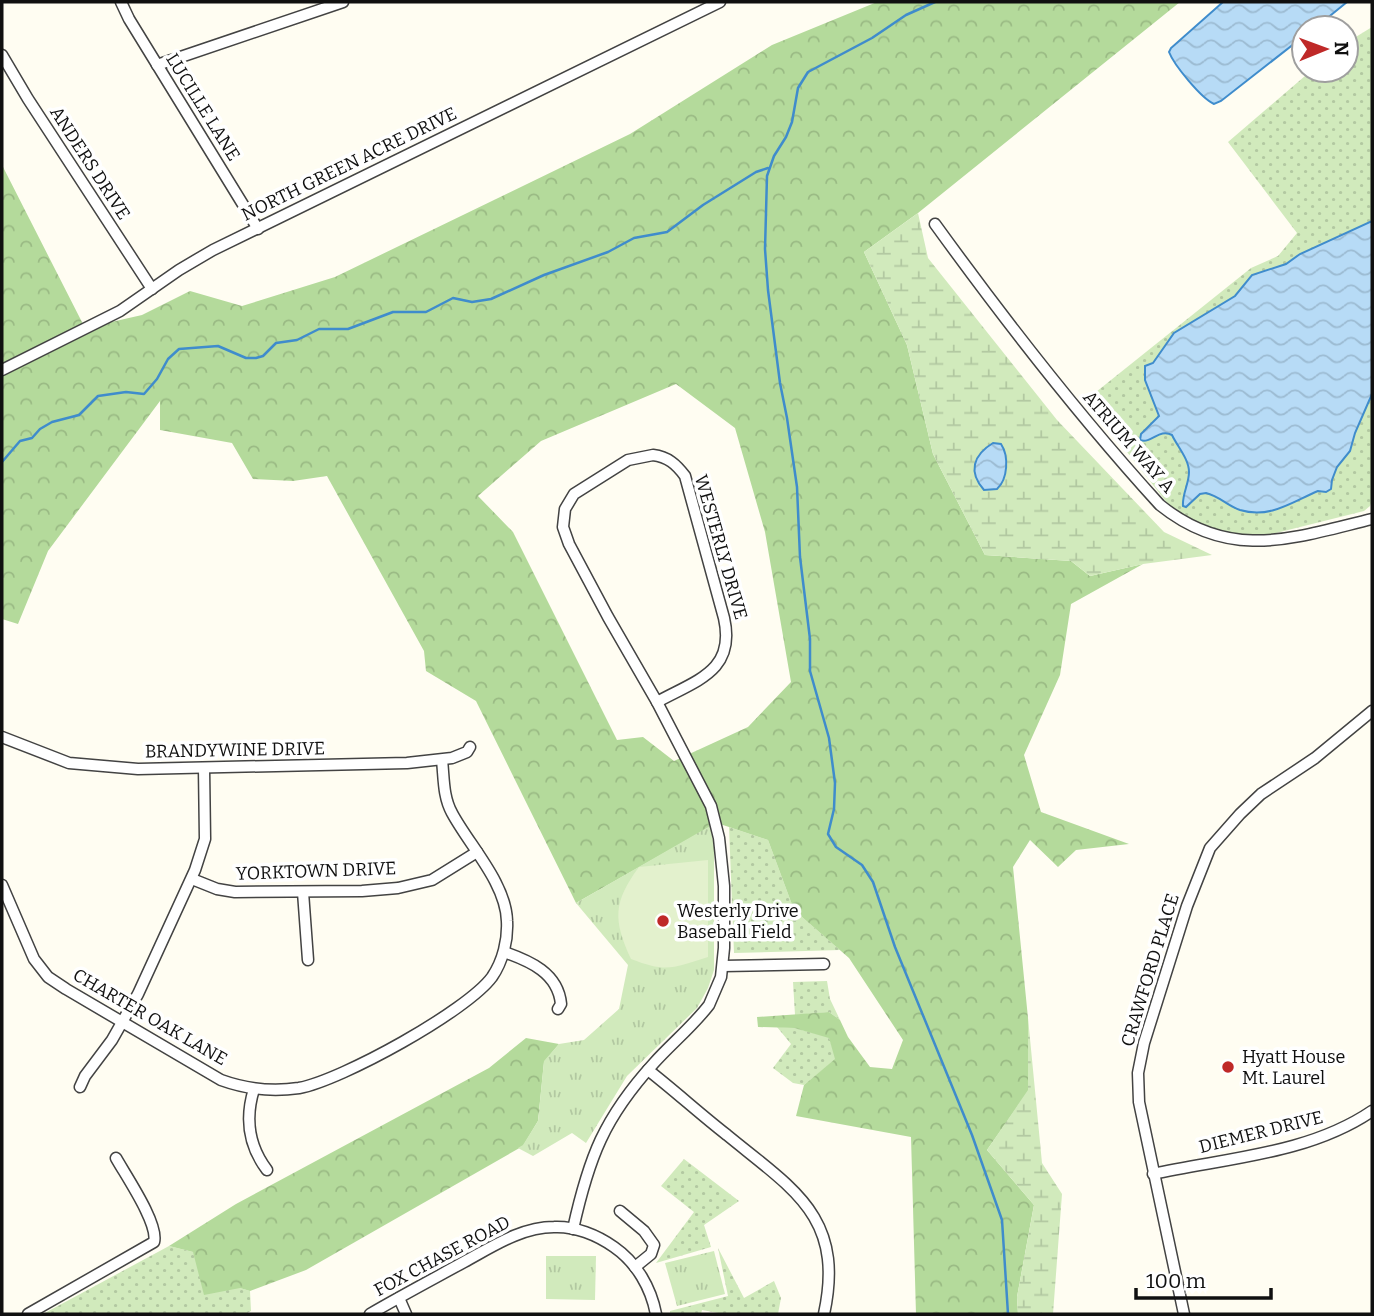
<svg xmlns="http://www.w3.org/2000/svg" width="1374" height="1316" viewBox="0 0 1374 1316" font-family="Bitter,serif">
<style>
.grass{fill:url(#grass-dots)}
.forest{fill:url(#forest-crowns);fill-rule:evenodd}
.wetland{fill:url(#wetland-marsh)}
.park{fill:url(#park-tufts)}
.pitch{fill:#e3f1cd}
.water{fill:url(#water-waves);stroke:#3f8ccc;stroke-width:2}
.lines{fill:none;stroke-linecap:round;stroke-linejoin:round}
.stream{stroke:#3f8ccc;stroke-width:2.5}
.street-casing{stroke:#434343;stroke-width:13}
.street{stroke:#fff;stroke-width:10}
.poi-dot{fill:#bf2928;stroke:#fff;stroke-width:2.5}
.labels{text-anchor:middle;stroke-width:7;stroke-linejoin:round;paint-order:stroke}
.street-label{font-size:18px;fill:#101010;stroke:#fff}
.poi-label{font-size:18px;fill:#101010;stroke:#fff;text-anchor:start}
</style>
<defs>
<pattern id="grass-dots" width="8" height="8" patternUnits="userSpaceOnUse" patternTransform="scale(1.75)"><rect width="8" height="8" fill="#d1eabc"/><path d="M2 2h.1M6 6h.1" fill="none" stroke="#b2c8a1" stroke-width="1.8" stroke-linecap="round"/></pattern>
<pattern id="forest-crowns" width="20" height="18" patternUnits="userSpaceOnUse" patternTransform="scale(1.75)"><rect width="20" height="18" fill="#b4da9b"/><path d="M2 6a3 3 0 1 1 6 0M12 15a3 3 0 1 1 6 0" fill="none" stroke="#9aba84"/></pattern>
<pattern id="wetland-marsh" width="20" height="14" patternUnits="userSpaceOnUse" patternTransform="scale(1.75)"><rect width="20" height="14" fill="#d1eabc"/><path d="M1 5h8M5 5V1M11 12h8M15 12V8" fill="none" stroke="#b2c8a1"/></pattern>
<pattern id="park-tufts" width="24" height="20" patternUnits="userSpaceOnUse" patternTransform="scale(1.75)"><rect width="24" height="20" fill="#d1eabc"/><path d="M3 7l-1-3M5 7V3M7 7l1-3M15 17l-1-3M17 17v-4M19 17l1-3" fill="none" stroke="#b2c8a1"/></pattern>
<pattern id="water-waves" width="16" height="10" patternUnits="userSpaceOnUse" patternTransform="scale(1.75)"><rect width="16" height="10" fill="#b7dbf6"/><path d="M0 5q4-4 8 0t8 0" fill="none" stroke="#9cbbd2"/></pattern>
</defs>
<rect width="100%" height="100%" fill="#fffdf2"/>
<g class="grass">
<path d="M 1372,27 L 1372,500 L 1370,506 L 1364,511 L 1272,534 L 1250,535 L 1230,534 L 1197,523 L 1168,504 L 1086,400 L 1251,268 L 1278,256 L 1297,233 L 1228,142 L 1312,70 L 1346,70 L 1346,43 Z"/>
<path d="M 729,827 L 768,840 L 794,910 L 840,950 L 734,953 Z"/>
<path d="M 827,981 L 830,999 L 840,1020 L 829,1012 L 795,1015 L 793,982 Z"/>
<path d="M 777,1027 L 794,1028 L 829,1037 L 836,1059 L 804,1085 L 793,1083 L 773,1068 L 791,1044 Z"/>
<path d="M 684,1159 L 739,1201 L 704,1225 L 711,1247 L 656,1263 L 694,1212 L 661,1186 Z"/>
<path d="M 169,1246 L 193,1252 L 240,1288 L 250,1291 L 251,1311 L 245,1314 L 43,1314 Z"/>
<path d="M 718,1248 L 744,1298 L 774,1281 L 781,1298 L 778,1314 L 724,1314 L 702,1310 L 701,1314 L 670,1314 L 670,1311 L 728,1296 Z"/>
</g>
<g class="forest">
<path d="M 877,2 L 1180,2 L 918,213 L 864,252 L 907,345 L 933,454 L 985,555 L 1071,561 L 1090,576 L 1143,564 L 1071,604 L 1060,675 L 1024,755 L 1041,812 L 1129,844 L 1076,850 L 1058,867 L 1030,840 L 1013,867 L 1028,1018 L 1029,1090 L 987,1150 L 1034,1205 L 1017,1297 L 1018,1314 L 916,1314 L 911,1137 L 796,1116 L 804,1085 L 835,1059 L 829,1038 L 794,1028 L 758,1027 L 757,1017 L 829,1012 L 840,1020 L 848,1037 L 870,1067 L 892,1069 L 903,1040 L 849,958 L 794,910 L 768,840 L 717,823 L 576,903 L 476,701 L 426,671 L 424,651 L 327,476 L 293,481 L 253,479 L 232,443 L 160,430 L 160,401 L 48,551 L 18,624 L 2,619 L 2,165 L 85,328 L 142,315 L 190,291 L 242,306 L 335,277 L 630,134 L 772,45 ZM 676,384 L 735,428 L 765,532 L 791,682 L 748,727 L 674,761 L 643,737 L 617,740 L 513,532 L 478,496 L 541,441 Z"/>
<path d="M 526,1038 L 559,1044 L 544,1062 L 538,1121 L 523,1146 L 306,1270 L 250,1291 L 240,1288 L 204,1295 L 193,1252 L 169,1246 L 236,1204 L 489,1068 Z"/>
</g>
<g class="wetland">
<path d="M 918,213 L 928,258 L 1057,420 L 1164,532 L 1212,555 L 1143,564 L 1090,576 L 1071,561 L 985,555 L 933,454 L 907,345 L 864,252 Z"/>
<path d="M 1028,1018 L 1042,1163 L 1062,1194 L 1053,1314 L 1018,1314 L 1017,1297 L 1034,1205 L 987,1150 L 1028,1090 Z"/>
</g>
<g class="park">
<path d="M 710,826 L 714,846 L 714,970 L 708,988 L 697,1008 L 627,1076 L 586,1143 L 572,1133 L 533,1156 L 518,1148 L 523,1145 L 538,1121 L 544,1061 L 559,1044 L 584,1040 L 619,1009 L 628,965 L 576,903 Z"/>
<path d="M 714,1251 L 725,1294 L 677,1306 L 665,1263 Z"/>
<path d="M 546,1256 L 596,1256 L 595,1300 L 546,1299 Z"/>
</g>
<path class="pitch" d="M 708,860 L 708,957 C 673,968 667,973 631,959 C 613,920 613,902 639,867 Z"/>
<g class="water">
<path d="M 1223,2 L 1347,2 L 1315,28 L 1304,28 L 1304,36 L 1221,101 L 1214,104 C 1201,98 1174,65 1169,52 L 1171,48 Z"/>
<path d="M 1372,221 L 1372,394 L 1355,433 L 1350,451 L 1337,467 L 1332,480 L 1331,489 L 1326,492 L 1318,491 C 1292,502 1270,519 1240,510 C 1228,506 1219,496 1206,493 L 1200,494 L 1186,507 L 1183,506 C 1182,494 1189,484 1189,472 C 1189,459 1177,446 1172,435 C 1159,428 1152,444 1140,440 L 1141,434 L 1159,416 L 1145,380 L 1145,366 L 1153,363 L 1174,333 L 1235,296 L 1252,275 L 1286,264 L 1300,254 Z"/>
<path d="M 993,443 L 1001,444 C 1009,456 1008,479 997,489 L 984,490 C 968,472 973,455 993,443 Z"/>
</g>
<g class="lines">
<g class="stream">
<path d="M 935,2 L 906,15 L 872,38 L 808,72 L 798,88 L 792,122 L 786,137 L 774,156 L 767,176 L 765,249 L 768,290 L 780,383 L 787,418 L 797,487 L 800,557 L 810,639 L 810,671 L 829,738 L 835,783 L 834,809 L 828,834 L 836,847 L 862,865 L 873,882 L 895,947 L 972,1135 L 1002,1220 L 1008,1314"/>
<path d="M 2,462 L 20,441 L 32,438 L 40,429 L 52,422 L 79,415 L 98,396 L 126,392 L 144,394 L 157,379 L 168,359 L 179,349 L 218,346 L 246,358 L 256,358 L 263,356 L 276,343 L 297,340 L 319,329 L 348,329 L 393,312 L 426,312 L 453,298 L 472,302 L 491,299 L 544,275 L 608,252 L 634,238 L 667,232 L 703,205 L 756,172 L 768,168"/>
</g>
<g class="street-casing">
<g id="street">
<path d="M 121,2 L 129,19 L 258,229"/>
<path d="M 2,55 L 28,99 L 152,289"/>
<path d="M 157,65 L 343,2"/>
<path d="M 935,224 C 1006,322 1079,416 1160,505 C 1231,562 1293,538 1372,519"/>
<path d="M 2,370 L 120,311 L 179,270 L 213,250 L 720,2"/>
<path d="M 653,455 C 668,457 676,464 685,476 L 724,618 C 736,671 697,680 657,702 L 608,617 L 569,544 L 563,527 L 565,509 L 574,494 L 628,460 Z"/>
<path d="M 2,737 L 69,763 L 138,769 L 407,763 L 452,758 L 467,752 L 470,747"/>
<path d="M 192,879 L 217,889 L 235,892 L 362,891 L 398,888 L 432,880 L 477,852"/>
<path d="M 2,885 L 34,959 L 48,977 L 66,989 L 221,1080 C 246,1089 272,1092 299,1088 C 342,1080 467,1011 492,977 C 503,961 508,940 507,921 C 506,883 469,845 452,813 C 443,797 444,778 442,760"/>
<path d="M 303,892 L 308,960"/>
<path d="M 504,952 C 530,961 558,973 561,1004 L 558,1009"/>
<path d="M 723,966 L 824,964"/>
<path d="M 648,1070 C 675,1091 700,1114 727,1135 C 794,1190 845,1217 824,1314"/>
<path d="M 80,1087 L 85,1076 L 112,1040 L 138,994 L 195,870 L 205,839 L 204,768"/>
<path d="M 254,1089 C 245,1118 248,1145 267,1170"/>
<path d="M 1153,1174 C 1226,1158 1309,1154 1372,1111"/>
<path d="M 620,1211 L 644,1231 L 654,1245 L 651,1254 L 635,1267"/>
<path d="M 573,1229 C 589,1157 604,1118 654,1063 C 672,1043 693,1026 709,1005 L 721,977 L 724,948 L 724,886 L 719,838 L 711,806 L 657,702"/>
<path d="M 399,1298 L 406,1314"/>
<path d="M 28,1314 L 154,1242 C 159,1224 126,1176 116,1158"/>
<path d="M 370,1314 C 401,1296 433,1279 464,1262 C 492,1247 521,1227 554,1227 C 575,1226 597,1235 614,1247 C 637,1263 651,1288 656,1314"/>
<path d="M 1184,1314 L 1139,1102 L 1138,1073 L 1144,1043 L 1187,906 L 1210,848 L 1240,814 L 1261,794 L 1315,758 L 1372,711"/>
</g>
</g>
<use href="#street" class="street"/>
</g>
<g class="poi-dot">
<circle cx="663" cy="921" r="7"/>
<circle cx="1228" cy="1067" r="7"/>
</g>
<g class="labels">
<g class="street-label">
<text transform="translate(203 107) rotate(58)" y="6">LUCILLE LANE</text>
<text transform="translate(90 163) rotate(57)" y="6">ANDERS DRIVE</text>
<text transform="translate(349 164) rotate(-26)" y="6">NORTH GREEN ACRE DRIVE</text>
<text transform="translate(1129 442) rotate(49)" y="6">ATRIUM WAY A</text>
<text transform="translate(721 547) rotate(74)" y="6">WESTERLY DRIVE</text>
<text transform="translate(235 750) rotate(-1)" y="6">BRANDYWINE DRIVE</text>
<text transform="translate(316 871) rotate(-2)" y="6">YORKTOWN DRIVE</text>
<text transform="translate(1150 970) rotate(-73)" y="6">CRAWFORD PLACE</text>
<text transform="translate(150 1017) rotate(30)" y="6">CHARTER OAK LANE</text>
<text transform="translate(1261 1132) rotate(-14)" y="6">DIEMER DRIVE</text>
<text transform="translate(442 1256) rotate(-28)" y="6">FOX CHASE ROAD</text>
</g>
<g class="poi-label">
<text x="677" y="917">Westerly Drive<tspan x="677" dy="21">Baseball Field</tspan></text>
<text x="1242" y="1063">Hyatt House<tspan x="1242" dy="21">Mt. Laurel</tspan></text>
</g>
</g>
<rect width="1374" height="1316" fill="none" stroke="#101010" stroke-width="7"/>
<g transform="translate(1325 49) rotate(89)"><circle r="33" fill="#ffffff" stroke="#9f9f9f" stroke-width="2"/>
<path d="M0-5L12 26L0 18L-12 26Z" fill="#bf2928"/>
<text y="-10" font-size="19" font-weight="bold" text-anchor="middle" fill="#101010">N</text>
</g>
<path d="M1136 1288v10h135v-10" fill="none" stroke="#101010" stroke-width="3.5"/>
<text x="1146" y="1288" font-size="21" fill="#101010" stroke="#ffffff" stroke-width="5" paint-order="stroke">100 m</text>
</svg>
